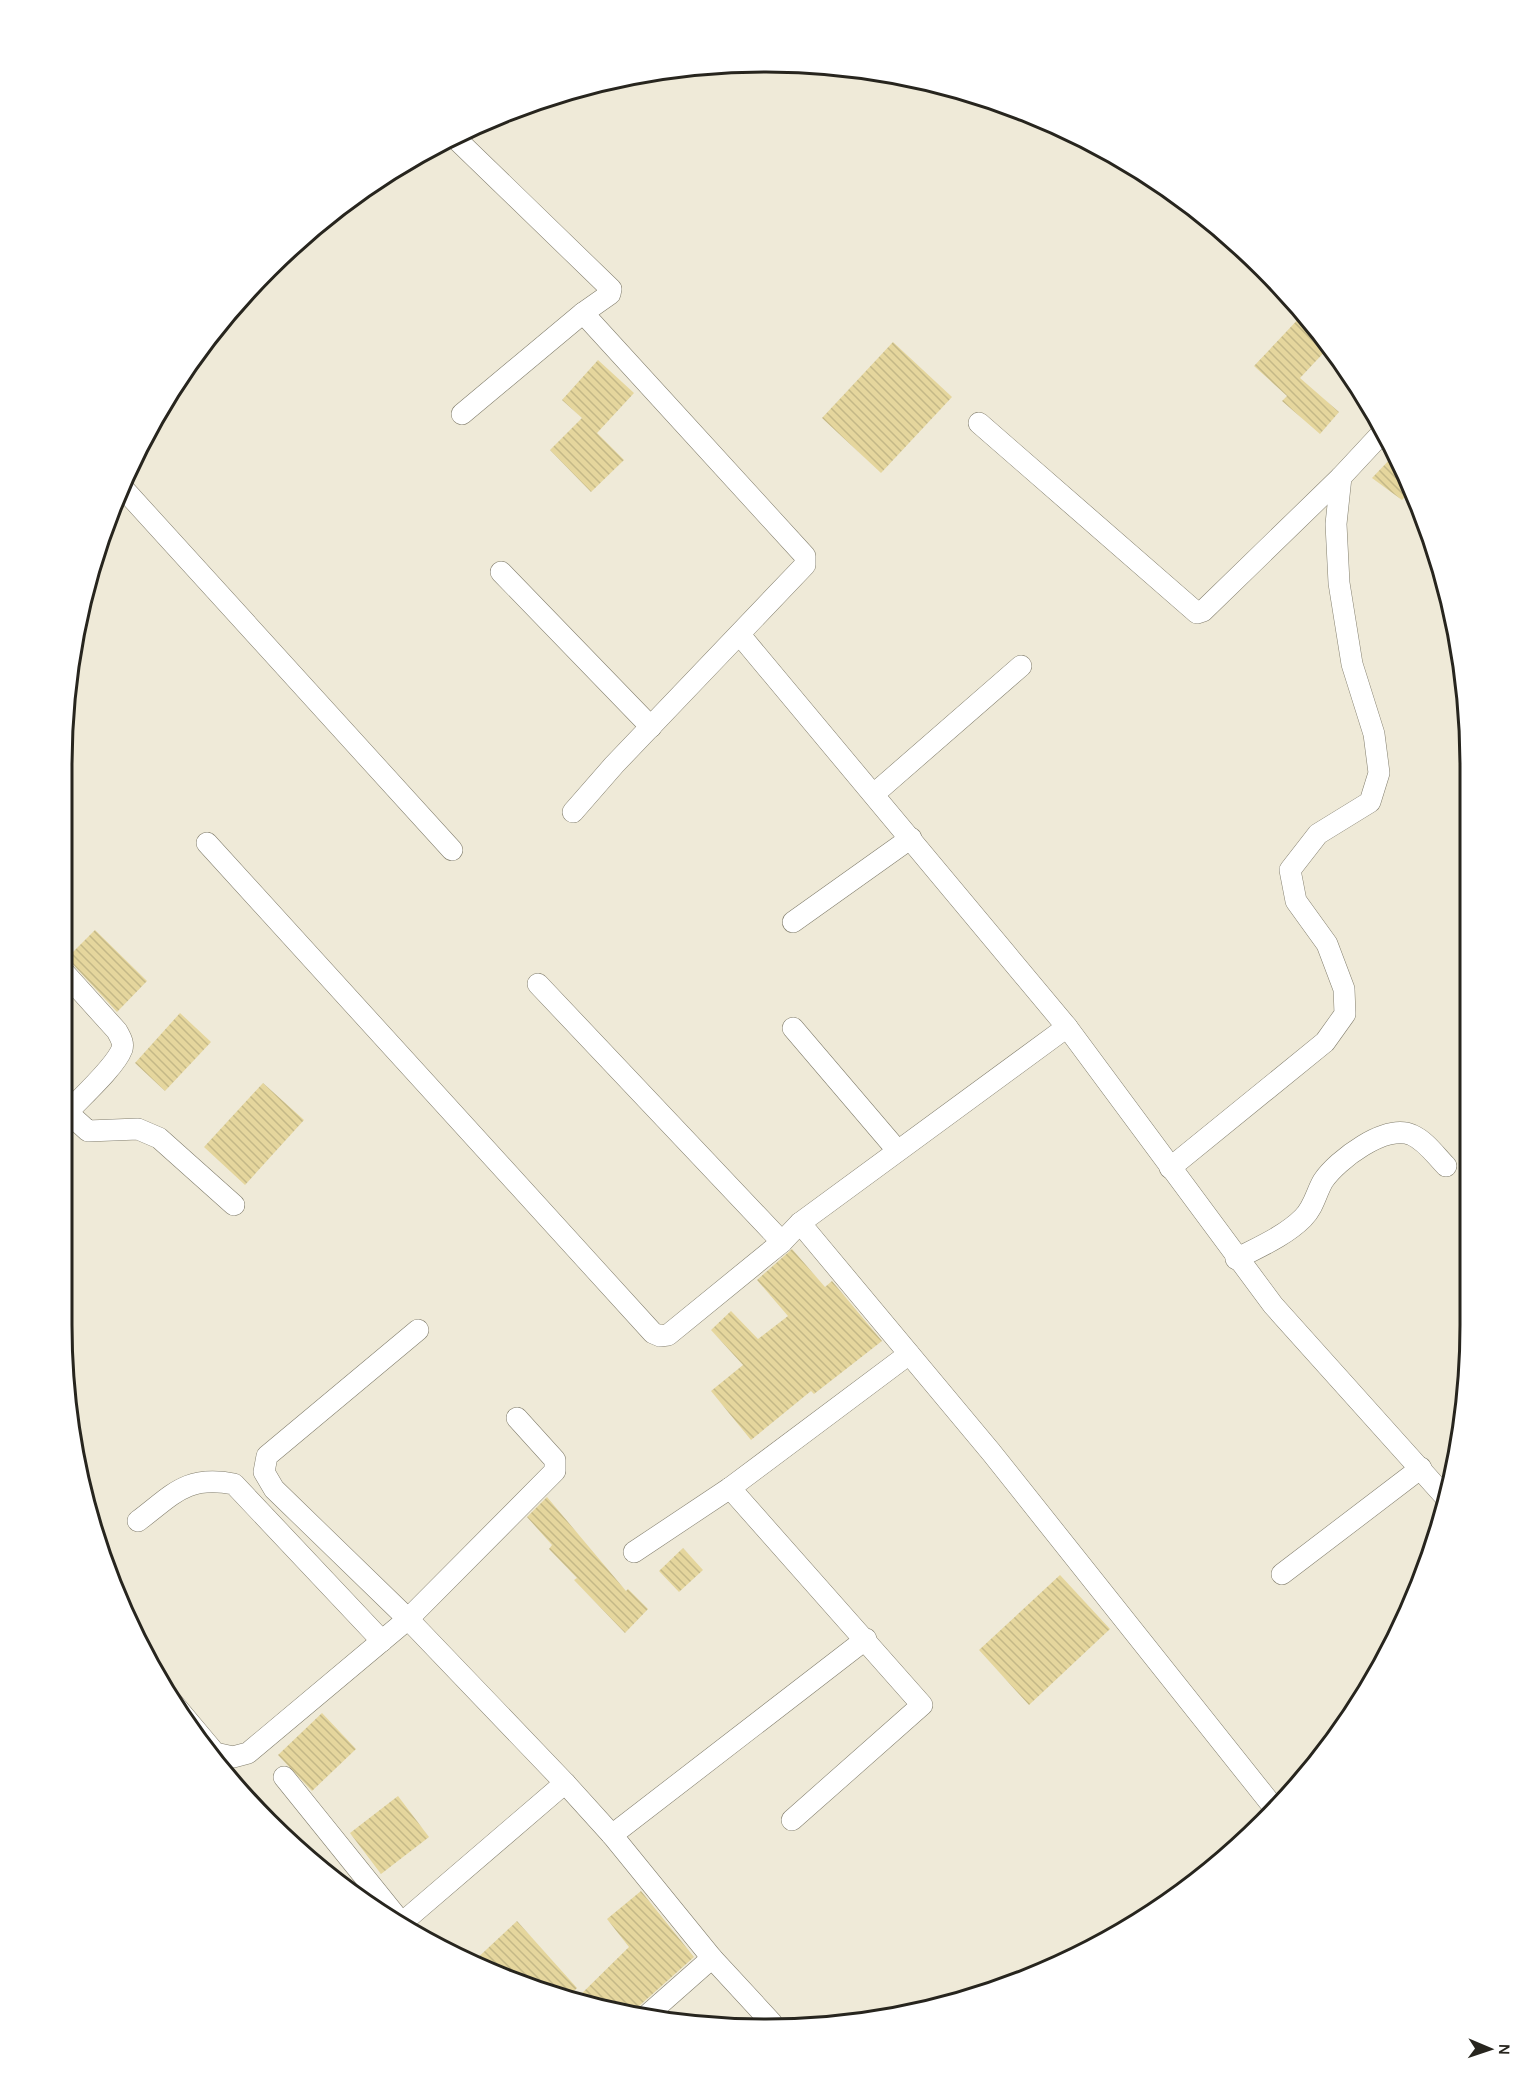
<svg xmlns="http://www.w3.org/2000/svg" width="1532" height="2091" viewBox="0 0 1532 2091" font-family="Karla,sans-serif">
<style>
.building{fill:url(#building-back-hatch)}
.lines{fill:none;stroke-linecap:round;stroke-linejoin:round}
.street-casing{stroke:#827e6d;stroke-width:22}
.street{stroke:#fff;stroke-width:21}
.rim{fill:none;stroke:#27251e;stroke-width:3}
</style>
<defs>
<pattern id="building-back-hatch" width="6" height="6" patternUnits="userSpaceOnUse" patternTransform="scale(1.5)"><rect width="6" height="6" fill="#e5d69d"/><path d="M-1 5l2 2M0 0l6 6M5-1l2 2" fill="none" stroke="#c4b887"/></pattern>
</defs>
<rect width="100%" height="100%" fill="#efead8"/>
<g class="building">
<path d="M 1303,314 L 1330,346 L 1300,378 L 1339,412 L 1320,434 L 1282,401 L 1287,396 L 1254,366 Z"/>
<path d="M 893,342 L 952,397 L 881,473 L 822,418 Z"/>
<path d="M 598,360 L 634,393 L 597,433 L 624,460 L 591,492 L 550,450 L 582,418 L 562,400 Z"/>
<path d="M 1393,456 L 1412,488 L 1402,500 L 1372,478 Z"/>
<path d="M 95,930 L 147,981 L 117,1012 L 67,958 Z"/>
<path d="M 180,1013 L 211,1042 L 165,1091 L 135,1063 Z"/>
<path d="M 263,1083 L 304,1120 L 245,1185 L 204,1147 Z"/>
<path d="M 792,1249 L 825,1287 L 832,1281 L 882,1341 L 814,1394 L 811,1391 L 751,1440 L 711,1391 L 743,1365 L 711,1330 L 731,1311 L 758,1339 L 788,1316 L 757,1280 Z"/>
<path d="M 547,1497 L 626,1591 L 628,1589 L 648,1609 L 625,1633 L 574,1580 L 577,1578 L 549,1549 L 552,1545 L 527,1517 Z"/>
<path d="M 683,1548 L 703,1570 L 679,1592 L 659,1571 Z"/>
<path d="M 1060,1575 L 1110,1629 L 1029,1705 L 979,1650 Z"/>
<path d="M 322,1713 L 356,1749 L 312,1791 L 278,1755 Z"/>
<path d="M 398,1796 L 429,1837 L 381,1874 L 350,1833 Z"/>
<path d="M 641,1891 L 694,1957 L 629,2015 L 573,2002 L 629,1947 L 607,1919 Z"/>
<path d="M 517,1921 L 577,1988 L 566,1999 L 472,1963 Z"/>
</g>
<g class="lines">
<g class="street-casing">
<g id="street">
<path d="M 452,135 L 611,289 L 610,294 L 583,313 L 462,414"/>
<path d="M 979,423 L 1197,613 L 1203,611 L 1341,477"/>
<path d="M 121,486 L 452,850"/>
<path d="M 501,572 L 651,727"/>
<path d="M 740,635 L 1067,1027 L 1273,1305 L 1448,1500"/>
<path d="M 874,794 L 1021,666"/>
<path d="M 573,812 L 614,765 L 805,565 L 805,556 L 583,313"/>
<path d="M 207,843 L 653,1333 L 660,1336 L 668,1335 L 782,1242 L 800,1223 L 1067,1027"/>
<path d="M 793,922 L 911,838"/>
<path d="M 538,984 L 782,1242"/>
<path d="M 793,1028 L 897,1150"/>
<path d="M 67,1112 L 88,1131 L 138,1129 L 159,1138 L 234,1205"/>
<path d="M 62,1118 C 76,1102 115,1068 122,1049 C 124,1042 120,1037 117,1031 L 62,970"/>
<path d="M 1170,1168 L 1325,1042 L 1345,1014 L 1344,989 L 1327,944 L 1296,901 L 1290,870 L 1318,834 L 1370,802 L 1379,773 L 1374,734 L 1352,664 L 1339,583 L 1336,524 L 1341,477 L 1381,434"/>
<path d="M 800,1223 L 991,1452 L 1275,1809"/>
<path d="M 1236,1259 C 1259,1247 1285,1236 1303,1218 C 1314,1207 1316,1193 1323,1181 C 1337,1160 1386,1123 1412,1135 C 1426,1141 1436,1156 1446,1166"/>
<path d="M 418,1330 L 267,1456 L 264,1472 L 274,1489 L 408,1619 L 565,1783 L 612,1835 L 712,1958 L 772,2023"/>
<path d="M 138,1521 C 174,1494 186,1475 234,1484 L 382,1641"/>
<path d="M 634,1552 L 730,1488"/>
<path d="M 1282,1574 L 1421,1468"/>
<path d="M 173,1703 L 215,1753 L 233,1757 L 248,1753 L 408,1619 L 555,1471 L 555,1460 L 517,1418"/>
<path d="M 284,1777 L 400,1921"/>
<path d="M 792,1820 L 922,1705 L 730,1488 L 909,1354"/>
<path d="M 612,1835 L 866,1639"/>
<path d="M 403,1922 L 565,1783"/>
<path d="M 644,2018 L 712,1958"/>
</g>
</g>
<use href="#street" class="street"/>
</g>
<path d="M0 0H1532V2091H0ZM766 72H766A694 694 0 0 1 1460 766V1325A694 694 0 0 1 766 2019H766A694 694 0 0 1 72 1325V766A694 694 0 0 1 766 72Z" fill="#fff" fill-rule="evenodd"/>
<path class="rim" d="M766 72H766A694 694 0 0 1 1460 766V1325A694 694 0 0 1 766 2019H766A694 694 0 0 1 72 1325V766A694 694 0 0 1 766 72Z"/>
<g transform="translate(1490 2049) rotate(92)" stroke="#ffffff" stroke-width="4.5" paint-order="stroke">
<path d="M0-4.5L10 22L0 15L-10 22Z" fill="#27251e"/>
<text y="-9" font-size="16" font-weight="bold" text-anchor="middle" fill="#27251e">N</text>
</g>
</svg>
